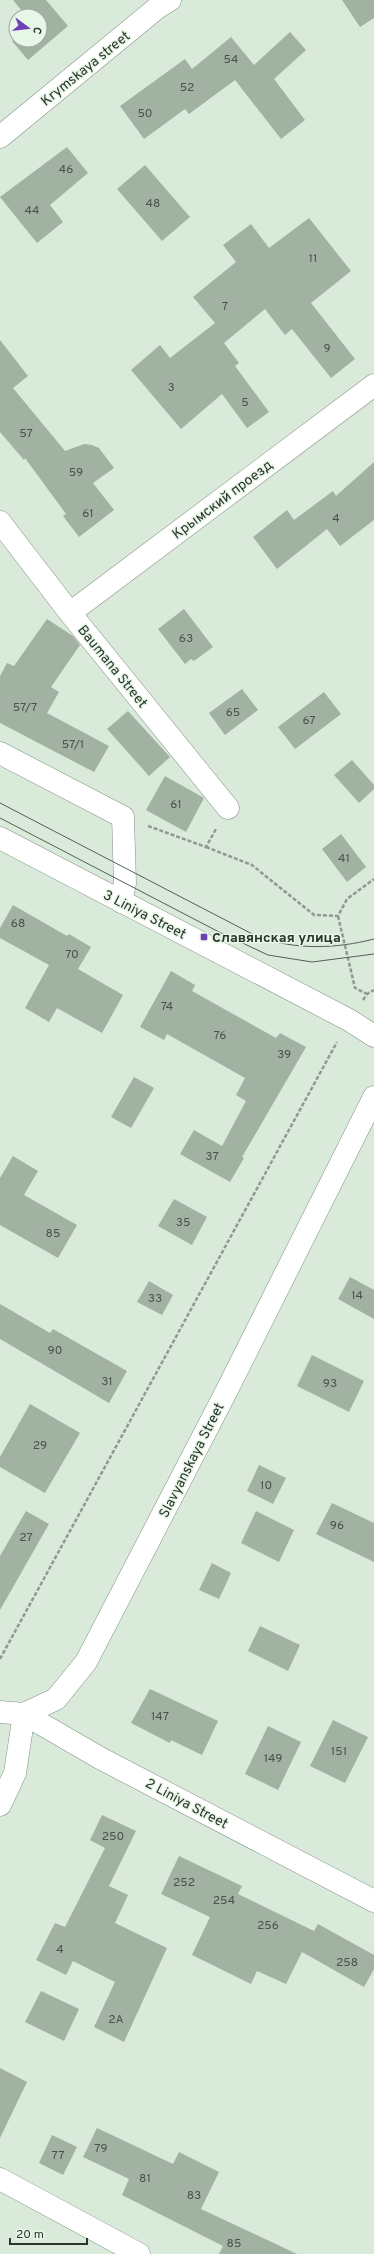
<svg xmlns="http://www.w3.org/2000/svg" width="374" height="2254" viewBox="0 0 374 2254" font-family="Overpass,sans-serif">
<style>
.building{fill:#a1b1a2}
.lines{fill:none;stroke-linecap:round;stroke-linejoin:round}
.street-casing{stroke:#839284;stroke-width:23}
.secondary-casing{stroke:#839284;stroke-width:23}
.path{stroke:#8e9a8e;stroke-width:2.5;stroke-dasharray:4 2;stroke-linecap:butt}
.street{stroke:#fff;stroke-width:22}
.secondary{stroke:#fff;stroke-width:22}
.tram{stroke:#555e55;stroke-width:1}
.poi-dot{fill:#6e41b9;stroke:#e7f7e7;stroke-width:1.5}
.labels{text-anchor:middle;stroke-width:3;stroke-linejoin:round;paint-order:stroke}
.number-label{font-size:12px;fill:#4a524a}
.street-label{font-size:14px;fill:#2d332d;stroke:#e7f7e7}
.poi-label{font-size:14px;font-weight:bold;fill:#2d332d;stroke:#e7f7e7;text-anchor:start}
</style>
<rect width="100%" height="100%" fill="#d9eada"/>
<g class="building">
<path d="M 13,0 L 46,0 L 68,26 L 28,60 L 12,41 L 16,38 L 16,40 L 40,40 L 40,16 L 26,16 Z"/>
<path d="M 342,0 L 374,0 L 374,18 L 360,27 Z"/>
<path d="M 290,32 L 306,50 L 274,79 L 305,120 L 281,139 L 235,80 L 189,114 L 185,109 L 144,139 L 120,106 L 185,59 L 192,69 L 231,37 L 254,65 Z"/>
<path d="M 67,147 L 88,173 L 50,205 L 63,222 L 37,243 L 0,197 Z"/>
<path d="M 145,165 L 190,217 L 162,241 L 117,189 Z"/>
<path d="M 309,218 L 351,271 L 311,303 L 355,359 L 331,378 L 292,329 L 285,335 L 265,309 L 224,343 L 239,363 L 235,366 L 269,412 L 247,428 L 222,394 L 181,429 L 131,370 L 160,345 L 170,358 L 215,323 L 193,297 L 236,262 L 223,245 L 251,224 L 269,248 Z"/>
<path d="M 0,340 L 28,376 L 13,388 L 65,451 L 84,444 L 92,445 L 99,448 L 114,468 L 93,483 L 114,510 L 79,537 L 63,516 L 66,514 L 25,458 L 24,460 L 0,432 Z"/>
<path d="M 374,462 L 374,520 L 340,546 L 327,529 L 277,569 L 253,537 L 287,510 L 294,520 L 333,491 L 336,496 Z"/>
<path d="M 184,609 L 213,647 L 194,661 L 191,659 L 185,664 L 158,629 Z"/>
<path d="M 47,619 L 73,636 L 80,645 L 51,687 L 59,692 L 47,713 L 109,746 L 94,772 L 0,723 L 0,676 L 7,663 L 14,666 Z"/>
<path d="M 242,689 L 258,710 L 225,735 L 209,713 Z"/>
<path d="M 324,692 L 341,714 L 295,749 L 278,727 Z"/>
<path d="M 128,711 L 170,757 L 149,776 L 107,729 Z"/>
<path d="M 352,760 L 374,785 L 374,789 L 359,803 L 334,775 Z"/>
<path d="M 165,776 L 204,798 L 186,832 L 146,810 Z"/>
<path d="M 341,834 L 366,867 L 347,882 L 322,849 Z"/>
<path d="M 13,905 L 67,936 L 69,934 L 91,947 L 78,969 L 123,995 L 102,1033 L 57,1008 L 49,1022 L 25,1008 L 49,965 L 0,938 L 0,928 Z"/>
<path d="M 171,971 L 195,985 L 192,991 L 276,1038 L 280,1033 L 306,1047 L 242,1157 L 244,1158 L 230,1182 L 180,1154 L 194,1130 L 222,1146 L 246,1101 L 236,1095 L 245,1078 L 167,1034 L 164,1040 L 140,1027 Z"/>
<path d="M 134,1077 L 154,1088 L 131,1128 L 111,1117 Z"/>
<path d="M 13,1156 L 38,1171 L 24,1195 L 77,1225 L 58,1258 L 0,1225 L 0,1178 Z"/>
<path d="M 174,1199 L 207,1217 L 192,1245 L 158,1226 Z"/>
<path d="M 350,1277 L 374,1290 L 374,1319 L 338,1299 Z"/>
<path d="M 149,1281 L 173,1295 L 162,1315 L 137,1302 Z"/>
<path d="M 0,1304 L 50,1333 L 53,1329 L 127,1371 L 109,1403 L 0,1339 Z"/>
<path d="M 312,1355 L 364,1381 L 349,1412 L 297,1386 Z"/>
<path d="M 30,1404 L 80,1433 L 45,1493 L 0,1467 L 0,1457 Z"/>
<path d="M 259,1465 L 286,1478 L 273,1504 L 247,1491 Z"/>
<path d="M 332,1503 L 374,1523 L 374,1562 L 316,1534 Z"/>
<path d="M 26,1511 L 49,1524 L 0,1610 L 0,1556 Z"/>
<path d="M 256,1511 L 294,1530 L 279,1562 L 241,1543 Z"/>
<path d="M 212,1563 L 231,1573 L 219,1599 L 199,1590 Z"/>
<path d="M 260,1626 L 300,1645 L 288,1671 L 248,1651 Z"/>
<path d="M 150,1689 L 218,1721 L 202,1755 L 171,1740 L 170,1743 L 131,1723 Z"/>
<path d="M 333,1720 L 368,1737 L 345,1783 L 310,1766 Z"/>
<path d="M 268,1726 L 301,1742 L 278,1790 L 245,1774 Z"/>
<path d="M 102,1815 L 136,1831 L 109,1886 L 128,1895 L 115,1923 L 167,1948 L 124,2042 L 94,2027 L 115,1982 L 73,1961 L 66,1975 L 36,1960 L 55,1923 L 65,1927 L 105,1848 L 90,1840 Z"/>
<path d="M 179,1856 L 242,1886 L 238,1894 L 314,1931 L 318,1924 L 374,1955 L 374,1969 L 364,1987 L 302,1952 L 286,1984 L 257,1971 L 251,1984 L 192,1955 L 210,1917 L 161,1894 Z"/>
<path d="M 41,1991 L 79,2009 L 64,2041 L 25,2022 Z"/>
<path d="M 0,2068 L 27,2082 L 0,2138 Z"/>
<path d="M 97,2128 L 173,2164 L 179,2152 L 219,2172 L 201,2209 L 297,2254 L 219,2254 L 223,2246 L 122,2195 L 129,2179 L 83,2157 Z"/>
<path d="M 52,2135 L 77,2147 L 63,2175 L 39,2163 Z"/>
</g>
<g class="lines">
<g class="street-casing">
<g id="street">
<path d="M 0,137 L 157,8 L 170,0"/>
<path d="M 0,522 L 70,613 L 228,808"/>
<path d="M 70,613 L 374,385"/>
<path d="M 0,753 L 123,817 L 125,883 L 121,902"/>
<path d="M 0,838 L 349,1020 L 374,1036"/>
<path d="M 0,1805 L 15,1773 L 24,1714 L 100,1758 L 374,1901"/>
<path d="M 0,2179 L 139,2254"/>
</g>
</g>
<g class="secondary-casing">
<path id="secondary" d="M 0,1712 L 24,1714 L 56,1699 L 86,1662 L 226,1392 L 374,1097"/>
</g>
<g class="path">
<path d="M 148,826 L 206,847 L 216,829"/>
<path d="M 206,847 L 252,865 L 314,915 L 338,916 L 347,899 L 374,879"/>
<path d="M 338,916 L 355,988 L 367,994"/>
<path d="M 363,1000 L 367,994 L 374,990"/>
<path d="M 0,1659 L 337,1042"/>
</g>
<use href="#street" class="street"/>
<use href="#secondary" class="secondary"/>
<g class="tram">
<path d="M 0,803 L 258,937 C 297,950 335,949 374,939"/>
<path d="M 0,818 L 219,932 L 268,955 L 312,962 L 374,954"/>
</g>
</g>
<rect class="poi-dot" x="200" y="933" width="8" height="8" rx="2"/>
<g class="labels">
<g class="number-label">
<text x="231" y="63">54</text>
<text x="187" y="91">52</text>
<text x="145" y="117">50</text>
<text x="66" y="173">46</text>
<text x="153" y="207">48</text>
<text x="32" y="214">44</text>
<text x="313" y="262">11</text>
<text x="225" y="310">7</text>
<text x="327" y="352">9</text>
<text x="171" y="391">3</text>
<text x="245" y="406">5</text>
<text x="26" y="437">57</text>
<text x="76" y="476">59</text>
<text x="88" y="517">61</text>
<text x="336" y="522">4</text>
<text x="186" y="642">63</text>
<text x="25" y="711">57/7</text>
<text x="233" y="716">65</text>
<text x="309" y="724">67</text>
<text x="73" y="748">57/1</text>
<text x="176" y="808">61</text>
<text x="344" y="862">41</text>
<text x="18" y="927">68</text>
<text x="72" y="958">70</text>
<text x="167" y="1010">74</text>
<text x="220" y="1039">76</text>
<text x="284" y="1058">39</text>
<text x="212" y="1160">37</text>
<text x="183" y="1226">35</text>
<text x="53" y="1237">85</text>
<text x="357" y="1299">14</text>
<text x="155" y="1302">33</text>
<text x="55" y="1354">90</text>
<text x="107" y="1385">31</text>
<text x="330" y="1387">93</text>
<text x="40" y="1449">29</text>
<text x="266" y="1489">10</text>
<text x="337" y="1529">96</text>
<text x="26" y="1541">27</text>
<text x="160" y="1720">147</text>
<text x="339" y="1755">151</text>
<text x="273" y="1762">149</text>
<text x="113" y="1840">250</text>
<text x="184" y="1886">252</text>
<text x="224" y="1904">254</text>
<text x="268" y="1929">256</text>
<text x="60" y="1953">4</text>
<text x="347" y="1966">258</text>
<text x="116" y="2023">2А</text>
<text x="101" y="2152">79</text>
<text x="58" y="2159">77</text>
<text x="145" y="2182">81</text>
<text x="194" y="2199">83</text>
<text x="234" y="2247">85</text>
</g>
<g class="street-label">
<text transform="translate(85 68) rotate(-39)" y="5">Krymskaya street</text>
<text transform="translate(222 499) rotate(-37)" y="5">Крымский проезд</text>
<text transform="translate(113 666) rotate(51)" y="5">Baumana Street</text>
<text transform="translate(145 914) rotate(27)" y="5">3 Liniya Street</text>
<text transform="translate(191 1460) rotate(-63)" y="5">Slavyanskaya Street</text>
<text transform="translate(187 1803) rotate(28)" y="5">2 Liniya Street</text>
</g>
<g class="poi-label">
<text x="212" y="942">Славянская улица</text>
</g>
</g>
<g transform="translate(28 28) rotate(105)"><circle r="19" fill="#e7f7e7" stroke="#9da99d"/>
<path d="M0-3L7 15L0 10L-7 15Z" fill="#6e41b9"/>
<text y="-6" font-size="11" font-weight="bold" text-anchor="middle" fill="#2d332d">С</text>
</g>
<path d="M10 2238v6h77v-6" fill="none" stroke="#2d332d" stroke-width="2"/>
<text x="16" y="2238" font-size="12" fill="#2d332d" stroke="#e7f7e7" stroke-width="3" paint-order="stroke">20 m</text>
</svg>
